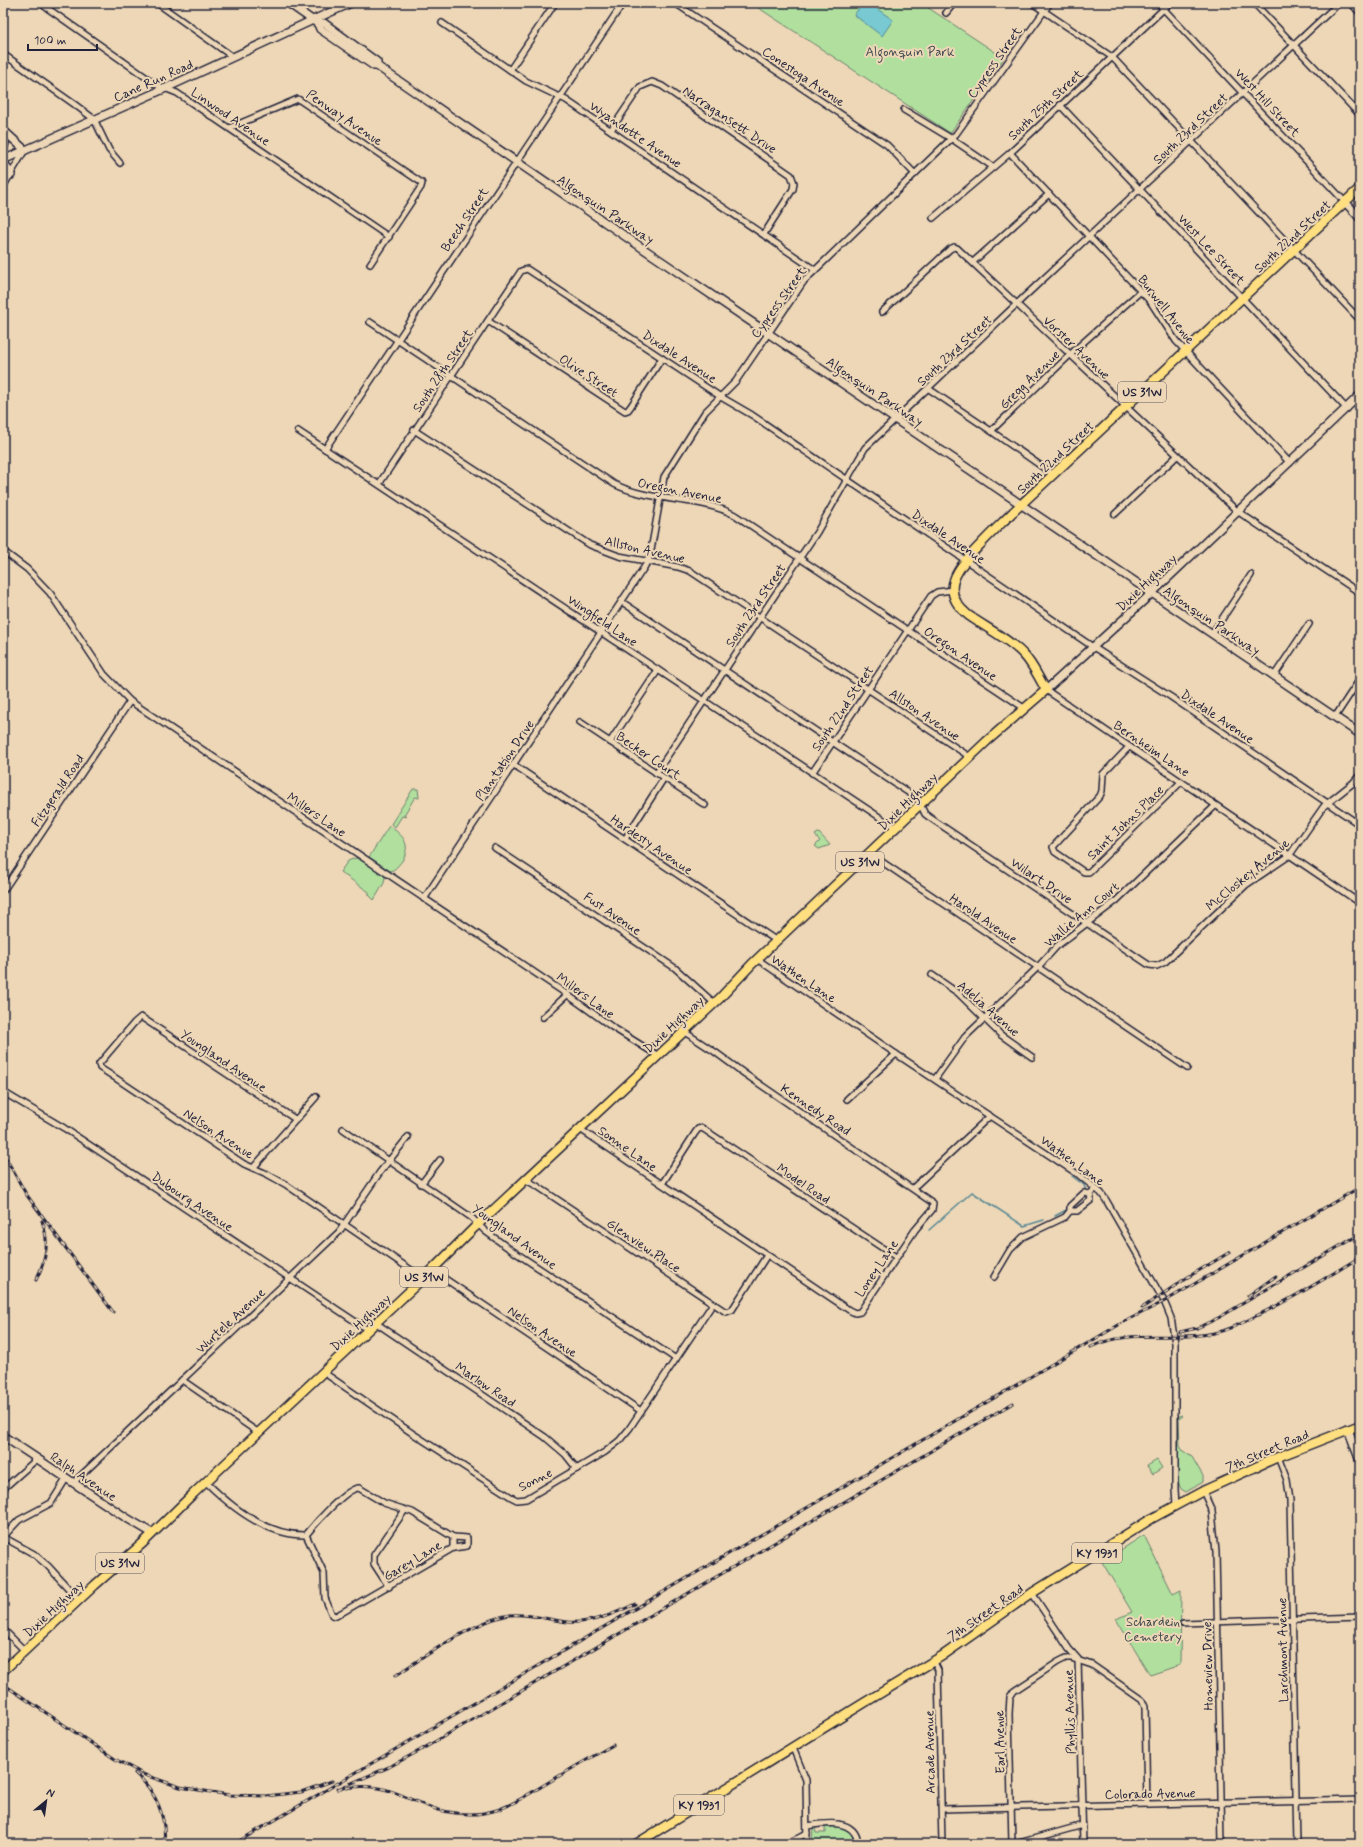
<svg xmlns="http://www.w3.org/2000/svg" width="1363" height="1847" viewBox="0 0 1363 1847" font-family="Mynerve,sans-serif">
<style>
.green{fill:#b0df9e;stroke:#69806c}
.water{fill:#78c9d1;stroke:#568695}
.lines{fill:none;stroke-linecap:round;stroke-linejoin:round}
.stream{stroke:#568695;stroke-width:1.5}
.minor-casing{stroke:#22223b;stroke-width:8}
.tertiary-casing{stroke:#22223b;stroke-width:10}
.secondary-casing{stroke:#22223b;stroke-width:10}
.primary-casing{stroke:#22223b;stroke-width:11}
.minor{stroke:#edd7b6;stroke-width:5}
.tertiary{stroke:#edd7b6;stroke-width:7}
.secondary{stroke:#edd7b6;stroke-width:7}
.primary{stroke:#ffdf80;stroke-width:8}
.rail-casing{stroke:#22223b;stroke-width:3}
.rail{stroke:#edd7b6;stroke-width:1.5;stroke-dasharray:4.5;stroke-linecap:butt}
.labels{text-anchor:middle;stroke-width:4;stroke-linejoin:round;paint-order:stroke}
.shield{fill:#edd7b6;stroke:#5f5860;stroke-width:1}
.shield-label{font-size:12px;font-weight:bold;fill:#22223b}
.park-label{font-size:13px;fill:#3e484f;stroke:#edd7b6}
.street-label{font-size:13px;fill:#22223b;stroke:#edd7b6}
</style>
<rect width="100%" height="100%" fill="#edd7b6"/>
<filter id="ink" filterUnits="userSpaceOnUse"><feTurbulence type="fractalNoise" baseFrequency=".025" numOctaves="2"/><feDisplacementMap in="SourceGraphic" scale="8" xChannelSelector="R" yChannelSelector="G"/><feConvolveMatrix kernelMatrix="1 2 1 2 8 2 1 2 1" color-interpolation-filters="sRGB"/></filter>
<g filter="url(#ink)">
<g class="green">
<path d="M 751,3 L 921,3 L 1004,58 L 950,133 Z"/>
<path d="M 413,789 L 418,789 L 419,798 L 415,797 L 404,815 L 406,817 L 402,816 L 395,827 L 391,824 Z"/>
<path d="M 389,826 C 403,835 412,844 402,861 C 398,865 396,870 390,871 L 369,857 Z"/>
<path d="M 818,833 L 819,833 L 830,845 L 819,849 L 815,846 L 820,841 L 815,835 Z"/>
<path d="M 355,858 C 365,861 379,869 385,877 L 384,883 L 374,900 L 369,895 L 369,892 L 340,872 L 348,861 Z"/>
<path d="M 1181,1415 L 1183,1416 L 1179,1419 L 1180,1446 L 1183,1451 L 1192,1457 L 1203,1476 L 1203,1482 L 1186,1492 L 1181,1489 L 1177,1479 L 1177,1419 Z"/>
<path d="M 1157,1460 L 1162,1468 L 1153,1474 L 1147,1466 Z"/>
<path d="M 1144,1535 L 1173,1594 L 1181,1590 L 1180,1665 L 1150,1675 L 1116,1619 L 1132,1612 L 1102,1562 Z"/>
<path d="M 840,1826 C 849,1828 854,1834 854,1844 L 812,1844 L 813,1828 L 815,1827 L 816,1833 L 825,1833 L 825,1827 Z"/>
</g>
<path class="water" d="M 863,3 L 869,3 L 893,20 L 882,36 L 854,15 Z"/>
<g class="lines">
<g class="stream">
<path d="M 1072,1176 L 1084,1185 L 1086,1191"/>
<path d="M 1055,1216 L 1068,1209"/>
<path d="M 929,1230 L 972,1192 L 1024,1226 L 1044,1220"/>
</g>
<g class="minor-casing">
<g id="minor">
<path d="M 40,3 L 157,85 L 177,93 L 389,237"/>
<path d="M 157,3 L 233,57"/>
<path d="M 675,3 L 887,145 L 915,174"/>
<path d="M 1032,3 L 1112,57 L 1360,320"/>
<path d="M 1158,3 L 1345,202"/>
<path d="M 1254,3 L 1360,115"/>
<path d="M 1351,3 L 1360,13"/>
<path d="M 946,13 L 954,3"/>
<path d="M 442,23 L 526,81 L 566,100 L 815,270"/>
<path d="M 3,54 L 74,104 L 94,119 L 109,150 L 120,163"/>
<path d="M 510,70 L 555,3"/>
<path d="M 1060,105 L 1347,409"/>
<path d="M 904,110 L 952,139 L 993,167"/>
<path d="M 229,128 L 298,99 L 422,183 L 421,187 L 370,264"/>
<path d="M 611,130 L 640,87 L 652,82 L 662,86 L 791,175 L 794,183 L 793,189 L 764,234"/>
<path d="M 1010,153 L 1150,301 L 1176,341 L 1290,463"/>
<path d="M 3,187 L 25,150"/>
<path d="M 933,218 L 1010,153 L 1170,3"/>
<path d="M 973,262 L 1049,194"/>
<path d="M 882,312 L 950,249 L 954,247 L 957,248 L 1237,511 L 1360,593"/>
<path d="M 488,321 L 625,411 L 628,410 L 631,406 L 662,358"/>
<path d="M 370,322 L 614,484 C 652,503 699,496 735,515 L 1024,708"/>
<path d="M 929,389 L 991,431"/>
<path d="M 414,430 L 590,545 L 619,556 L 678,567 L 690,571 L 970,757"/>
<path d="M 298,431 L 896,828"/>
<path d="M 325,449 L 623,3"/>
<path d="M 1054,475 L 991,431 L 1077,348 L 1141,291"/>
<path d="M 379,484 L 521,271 L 527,269 L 721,397 L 752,415 L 1093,647 L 1171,697 L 1360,825"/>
<path d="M 1115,514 L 1177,456"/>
<path d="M 3,551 L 27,569 L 50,593 L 104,674 L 130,701 L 565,993 L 612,1027 L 657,1055"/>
<path d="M 622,602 L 906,791 L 917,798 L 925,814 L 929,817 L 1149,965 L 1157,966 L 1165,962 L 1246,885 L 1289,856 L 1324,806 L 1353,783 L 1360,775"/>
<path d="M 1212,634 L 1251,575"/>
<path d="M 1274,676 L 1309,624"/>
<path d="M 1046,690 L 1360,903"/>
<path d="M 1335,717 L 1360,679"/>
<path d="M 580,722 L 705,805"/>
<path d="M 610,742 L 658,670"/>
<path d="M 1129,747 L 1103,774 L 1102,791 L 1100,796 L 1053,847 L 1055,852 L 1084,872 L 1089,872 L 1181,782"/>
<path d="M 514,765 L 777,941"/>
<path d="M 656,773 L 817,532 L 865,448 L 1023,298 L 1339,3"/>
<path d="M 812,773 L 931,596 L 937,592 L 953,590"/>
<path d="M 625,839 L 664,778"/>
<path d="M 495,848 L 675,968 L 714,1003"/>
<path d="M 869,853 L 1187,1068"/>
<path d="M 3,891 L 130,701"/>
<path d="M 424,899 L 645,566 L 650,556 L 664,477 L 705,412 L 736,381 L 804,281 L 956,134 L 1050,3"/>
<path d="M 757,959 L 896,1054 L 1079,1175 L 1101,1193 L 1106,1200 L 1164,1301 L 1171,1318 L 1175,1343 L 1175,1489 L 1176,1505"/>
<path d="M 932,975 L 958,993 L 1001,1035 L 1032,1057"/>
<path d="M 543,1017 L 568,994"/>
<path d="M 935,1079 L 965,1037 L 1037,968 L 1057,946 L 1116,901 L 1215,806"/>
<path d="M 3,1092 L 64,1128 L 368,1330"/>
<path d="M 847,1099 L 896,1054"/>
<path d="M 295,1119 L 141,1017 L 134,1023 L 99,1064 L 100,1068 L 111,1075 L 244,1164 L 267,1174 L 285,1184 L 423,1278"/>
<path d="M 343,1129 L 472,1218 L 485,1231 L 507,1247 L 676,1359"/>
<path d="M 580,1129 L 849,1310 L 855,1313 L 860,1312 L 915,1230 L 932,1210 L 933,1203 L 745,1074 L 715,1052 L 683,1031"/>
<path d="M 253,1168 L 316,1097"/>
<path d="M 526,1180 L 537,1186 L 726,1312 L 732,1310 L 767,1255"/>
<path d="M 421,1184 L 440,1160"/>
<path d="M 662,1184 L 695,1133 L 698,1129 L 702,1128 L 896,1257"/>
<path d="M 913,1188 L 990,1116"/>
<path d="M 1090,1194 L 1084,1193 L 1070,1206 L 1070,1211 L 1077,1211 L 1091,1200 L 1090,1194 L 1096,1188"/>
<path d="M 432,1270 L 641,1411"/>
<path d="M 994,1277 L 1010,1250 L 1023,1237 L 1065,1217 L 1070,1211"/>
<path d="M 376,1323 L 545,1437 L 565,1454 L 577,1469"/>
<path d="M 323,1372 L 412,1433 L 511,1497 L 517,1500 L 526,1499 L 605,1452 L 619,1441 L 629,1429 L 712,1305"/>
<path d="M 182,1380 L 259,1433"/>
<path d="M 1278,1457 L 1287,1480 L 1290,1500 L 1297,1844"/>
<path d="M 66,1479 L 51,1503 L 19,1520 L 3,1537 L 34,1554 L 48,1566 L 79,1600"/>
<path d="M 206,1482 C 232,1508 268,1536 306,1535 C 314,1525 347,1487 359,1488 L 384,1503 L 412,1512 L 453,1537 L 453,1548 L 336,1616 L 332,1615 L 325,1598 L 324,1573 L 306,1535"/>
<path d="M 73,1483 L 339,1232 L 380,1172 L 408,1137"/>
<path d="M 3,1489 L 37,1459"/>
<path d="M 1203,1491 L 1212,1511 L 1216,1552 L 1222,1844"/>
<path d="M 453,1537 L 467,1538 L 467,1546 L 453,1548"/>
<path d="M 389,1587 L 374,1564 L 374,1555 L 405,1510"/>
<path d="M 1032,1593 L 1069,1649 L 1078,1659 L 1083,1844"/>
<path d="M 1183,1623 L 1360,1617"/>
<path d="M 3,1629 L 25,1651"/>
<path d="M 933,1660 L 938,1670 L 942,1844"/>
<path d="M 793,1748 L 806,1780 L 807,1844"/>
<path d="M 942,1809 L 1360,1799"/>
<path d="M 807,1826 C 826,1823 856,1818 858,1844"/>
<path d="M 787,1844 L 807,1833"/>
<path d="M 1012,1844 L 1009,1714 L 1010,1697 L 1014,1691 L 1058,1662 L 1066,1658 L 1071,1658 L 1092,1665 L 1142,1700 L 1145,1707 L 1147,1804"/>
<path d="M 1015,1844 L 1083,1825"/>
</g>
</g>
<g class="tertiary-casing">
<g id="tertiary">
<path d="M 313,20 L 351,3"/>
<path d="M 1345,202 L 1360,218"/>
<path d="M 1046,690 L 1152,593 L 1360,395"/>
<path d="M 1348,1429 L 1360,1461"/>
<path d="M 3,1436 L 125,1517 L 152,1533"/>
</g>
</g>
<g class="secondary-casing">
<g id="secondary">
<path d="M 288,3 L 318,24 L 320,29 L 374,66 L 377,66 L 654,256 L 1360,734"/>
<path d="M 318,24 L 324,23 L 377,62 L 377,66"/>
<path d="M 3,130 L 25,150"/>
<path d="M 3,134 L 5,142 L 3,152"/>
<path d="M 3,160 L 166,88 L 313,20"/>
<path d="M 3,164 L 5,164 L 11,175"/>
</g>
</g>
<g class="primary-casing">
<g id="primary">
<path d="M 3,1671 L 95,1585 L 143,1543 L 193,1494 L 432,1270 L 474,1228 L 720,998 L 752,964 L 987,741 L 1046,690 C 1038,677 1033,664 1023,654 C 1008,638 986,628 968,615 C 937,590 959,567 979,546 C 990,534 1002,523 1013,512 L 1360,188"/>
<path d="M 636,1844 L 864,1703 L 942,1656 L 1032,1593 L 1151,1519 L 1203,1491 L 1278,1457 L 1360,1425"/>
</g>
</g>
<use href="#minor" class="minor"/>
<use href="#tertiary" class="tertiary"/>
<use href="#secondary" class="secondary"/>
<use href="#primary" class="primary"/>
<g class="rail-casing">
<g id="rail">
<path d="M 3,1153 L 26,1194 L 113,1312"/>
<path d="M 36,1280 C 46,1260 50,1243 42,1221"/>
<path d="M 1248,1296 L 1276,1276"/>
<path d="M 1142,1308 L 1188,1277 L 1230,1252"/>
<path d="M 1180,1332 L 1197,1328 L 1220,1317 L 1360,1234"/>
<path d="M 1091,1347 C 1130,1328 1173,1342 1214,1333 C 1229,1330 1243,1323 1256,1316 C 1292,1299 1326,1278 1360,1257"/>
<path d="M 395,1676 C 423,1657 478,1619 510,1615 C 530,1613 548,1620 568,1622 C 591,1624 614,1614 635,1604"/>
<path d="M 3,1684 L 115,1759 L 145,1775 L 180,1787 L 229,1795 L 266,1796 L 301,1792 L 332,1781"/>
<path d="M 135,1773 C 156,1791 167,1817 164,1844"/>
<path d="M 346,1788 C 388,1781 404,1800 439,1810 C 456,1814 476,1816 493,1811 C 510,1807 525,1796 539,1788 C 564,1773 588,1759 613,1745"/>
<path d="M 338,1789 L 389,1767 L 419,1751 L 1013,1403"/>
<path d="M 234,1844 L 1122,1323 L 1167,1300 L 1360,1187"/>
</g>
</g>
<use href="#rail" class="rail"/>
</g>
</g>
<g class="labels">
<g class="shield">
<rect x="1118" y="382" width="48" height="20" rx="3"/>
<rect x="836" y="852" width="48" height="20" rx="3"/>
<rect x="400" y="1267" width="48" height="20" rx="3"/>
<rect x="1072" y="1543" width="50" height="20" rx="3"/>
<rect x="96" y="1553" width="48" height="20" rx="3"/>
<rect x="674" y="1795" width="50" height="20" rx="3"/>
</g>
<g class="shield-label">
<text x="1142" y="396">US 31W</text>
<text x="860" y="866">US 31W</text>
<text x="424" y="1281">US 31W</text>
<text x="1097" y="1557">KY 1931</text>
<text x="120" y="1567">US 31W</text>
<text x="699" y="1809">KY 1931</text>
</g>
<g class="park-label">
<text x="910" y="56">Algonquin Park</text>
<text x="1153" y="1626">Schardein<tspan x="1153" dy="15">Cemetery</tspan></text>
</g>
<g class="street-label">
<text transform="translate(994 62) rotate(-55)" y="5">Cypress Street</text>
<text transform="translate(804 76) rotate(34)" y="5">Conestoga Avenue</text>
<text transform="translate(153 80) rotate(-24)" y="5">Cane Run Road</text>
<text transform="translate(1268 102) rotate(47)" y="5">West Hill Street</text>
<text transform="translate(1045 104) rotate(-43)" y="5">South 25th Street</text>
<text transform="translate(231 116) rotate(34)" y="5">Linwood Avenue</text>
<text transform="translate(345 117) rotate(34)" y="5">Penway Avenue</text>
<text transform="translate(730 119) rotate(34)" y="5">Narragansett Drive</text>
<text transform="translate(1190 128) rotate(-43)" y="5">South 23rd Street</text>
<text transform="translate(636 134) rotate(34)" y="5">Wyandotte Avenue</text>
<text transform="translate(606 209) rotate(34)" y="5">Algonquin Parkway</text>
<text transform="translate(464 219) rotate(-56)" y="5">Beech Street</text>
<text transform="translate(1292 236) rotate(-43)" y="5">South 22nd Street</text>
<text transform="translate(1212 249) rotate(47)" y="5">West Lee Street</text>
<text transform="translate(778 302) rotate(-54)" y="5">Cypress Street</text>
<text transform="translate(1167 309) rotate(52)" y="5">Burwell Avenue</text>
<text transform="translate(1077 347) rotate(43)" y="5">Vorster Avenue</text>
<text transform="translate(954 350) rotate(-43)" y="5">South 23rd Street</text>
<text transform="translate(680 356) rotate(33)" y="5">Dixdale Avenue</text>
<text transform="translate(442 370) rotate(-56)" y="5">South 28th Street</text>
<text transform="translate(589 375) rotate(33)" y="5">Olive Street</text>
<text transform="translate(1029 379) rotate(-44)" y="5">Gregg Avenue</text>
<text transform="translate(875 391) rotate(34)" y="5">Algonquin Parkway</text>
<text transform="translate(1055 457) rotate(-43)" y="5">South 22nd Street</text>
<text transform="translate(680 490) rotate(11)" y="5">Oregon Avenue</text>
<text transform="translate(949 536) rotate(34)" y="5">Dixdale Avenue</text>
<text transform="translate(645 549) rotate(13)" y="5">Allston Avenue</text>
<text transform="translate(1146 582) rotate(-43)" y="5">Dixie Highway</text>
<text transform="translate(755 605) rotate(-56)" y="5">South 23rd Street</text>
<text transform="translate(603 620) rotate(34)" y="5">Wingfield Lane</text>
<text transform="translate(1212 620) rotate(34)" y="5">Algonquin Parkway</text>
<text transform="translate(961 653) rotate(34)" y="5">Oregon Avenue</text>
<text transform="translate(842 708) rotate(-56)" y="5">South 22nd Street</text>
<text transform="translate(925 714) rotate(34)" y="5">Allston Avenue</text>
<text transform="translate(1218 716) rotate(34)" y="5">Dixdale Avenue</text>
<text transform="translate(1152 748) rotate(34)" y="5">Bernheim Lane</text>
<text transform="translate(649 755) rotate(34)" y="5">Becker Court</text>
<text transform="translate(504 760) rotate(-56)" y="5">Plantation Drive</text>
<text transform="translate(57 790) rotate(-56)" y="5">Fitzgerald Road</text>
<text transform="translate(907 801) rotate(-44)" y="5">Dixie Highway</text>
<text transform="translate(317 814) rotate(34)" y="5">Millers Lane</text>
<text transform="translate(1125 822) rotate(-44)" y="5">Saint Johns Place</text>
<text transform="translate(652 844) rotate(34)" y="5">Hardesty Avenue</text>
<text transform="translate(1247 874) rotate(-40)" y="5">McCloskey Avenue</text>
<text transform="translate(1042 880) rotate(34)" y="5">Wilart Drive</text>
<text transform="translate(613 913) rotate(34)" y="5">Fust Avenue</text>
<text transform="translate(1081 914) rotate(-40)" y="5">Wallie Ann Court</text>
<text transform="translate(984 918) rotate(34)" y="5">Harold Avenue</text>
<text transform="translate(804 978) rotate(34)" y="5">Wathen Lane</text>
<text transform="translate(586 995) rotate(36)" y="5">Millers Lane</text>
<text transform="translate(989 1008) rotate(41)" y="5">Adelia Avenue</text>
<text transform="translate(673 1024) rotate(-43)" y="5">Dixie Highway</text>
<text transform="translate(224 1060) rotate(34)" y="5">Youngland Avenue</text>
<text transform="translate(816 1109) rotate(34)" y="5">Kennedy Road</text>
<text transform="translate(219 1133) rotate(33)" y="5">Nelson Avenue</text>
<text transform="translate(628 1148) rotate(35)" y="5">Sonne Lane</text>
<text transform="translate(1073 1160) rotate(36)" y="5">Wathen Lane</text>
<text transform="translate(804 1183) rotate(34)" y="5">Model Road</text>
<text transform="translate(193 1201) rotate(34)" y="5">Dubourg Avenue</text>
<text transform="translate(515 1236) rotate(36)" y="5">Youngland Avenue</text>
<text transform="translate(644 1245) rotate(34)" y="5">Glenview Place</text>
<text transform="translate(876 1268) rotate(-56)" y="5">Loney Lane</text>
<text transform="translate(230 1320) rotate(-43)" y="5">Wurtele Avenue</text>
<text transform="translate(360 1322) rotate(-43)" y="5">Dixie Highway</text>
<text transform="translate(543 1331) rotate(34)" y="5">Nelson Avenue</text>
<text transform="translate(486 1384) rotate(34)" y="5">Marlow Road</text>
<text transform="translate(1267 1450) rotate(-23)" y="5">7th Street Road</text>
<text transform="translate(84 1476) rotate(34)" y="5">Ralph Avenue</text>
<text transform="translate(535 1479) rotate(-27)" y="5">Sonne</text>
<text transform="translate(412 1560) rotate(-31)" y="5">Garey Lane</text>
<text transform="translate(53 1608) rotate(-43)" y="5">Dixie Highway</text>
<text transform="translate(985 1612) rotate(-35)" y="5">7th Street Road</text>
<text transform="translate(1282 1650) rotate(-91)" y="5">Larchmont Avenue</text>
<text transform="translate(1207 1666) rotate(-91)" y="5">Homeview Drive</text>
<text transform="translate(1069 1712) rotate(-92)" y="5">Phyllis Avenue</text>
<text transform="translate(999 1742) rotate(-91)" y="5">Earl Avenue</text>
<text transform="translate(929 1752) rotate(-91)" y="5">Arcade Avenue</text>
<text transform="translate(1150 1793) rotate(-1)" y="5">Colorado Avenue</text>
</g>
</g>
<rect width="1363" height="1847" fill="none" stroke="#edd7b6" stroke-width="16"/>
<rect x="8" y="8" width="1347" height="1831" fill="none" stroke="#22223b" stroke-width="1.5" filter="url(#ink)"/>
<g transform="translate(46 1801) rotate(29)" stroke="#edd7b6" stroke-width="3" paint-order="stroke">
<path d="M0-3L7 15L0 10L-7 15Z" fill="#22223b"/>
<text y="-6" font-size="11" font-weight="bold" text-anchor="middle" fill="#22223b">N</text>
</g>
<path d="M28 44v6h69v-6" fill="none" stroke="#22223b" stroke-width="2"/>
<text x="34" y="44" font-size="12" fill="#22223b" stroke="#edd7b6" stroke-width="3" paint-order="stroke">100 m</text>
</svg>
